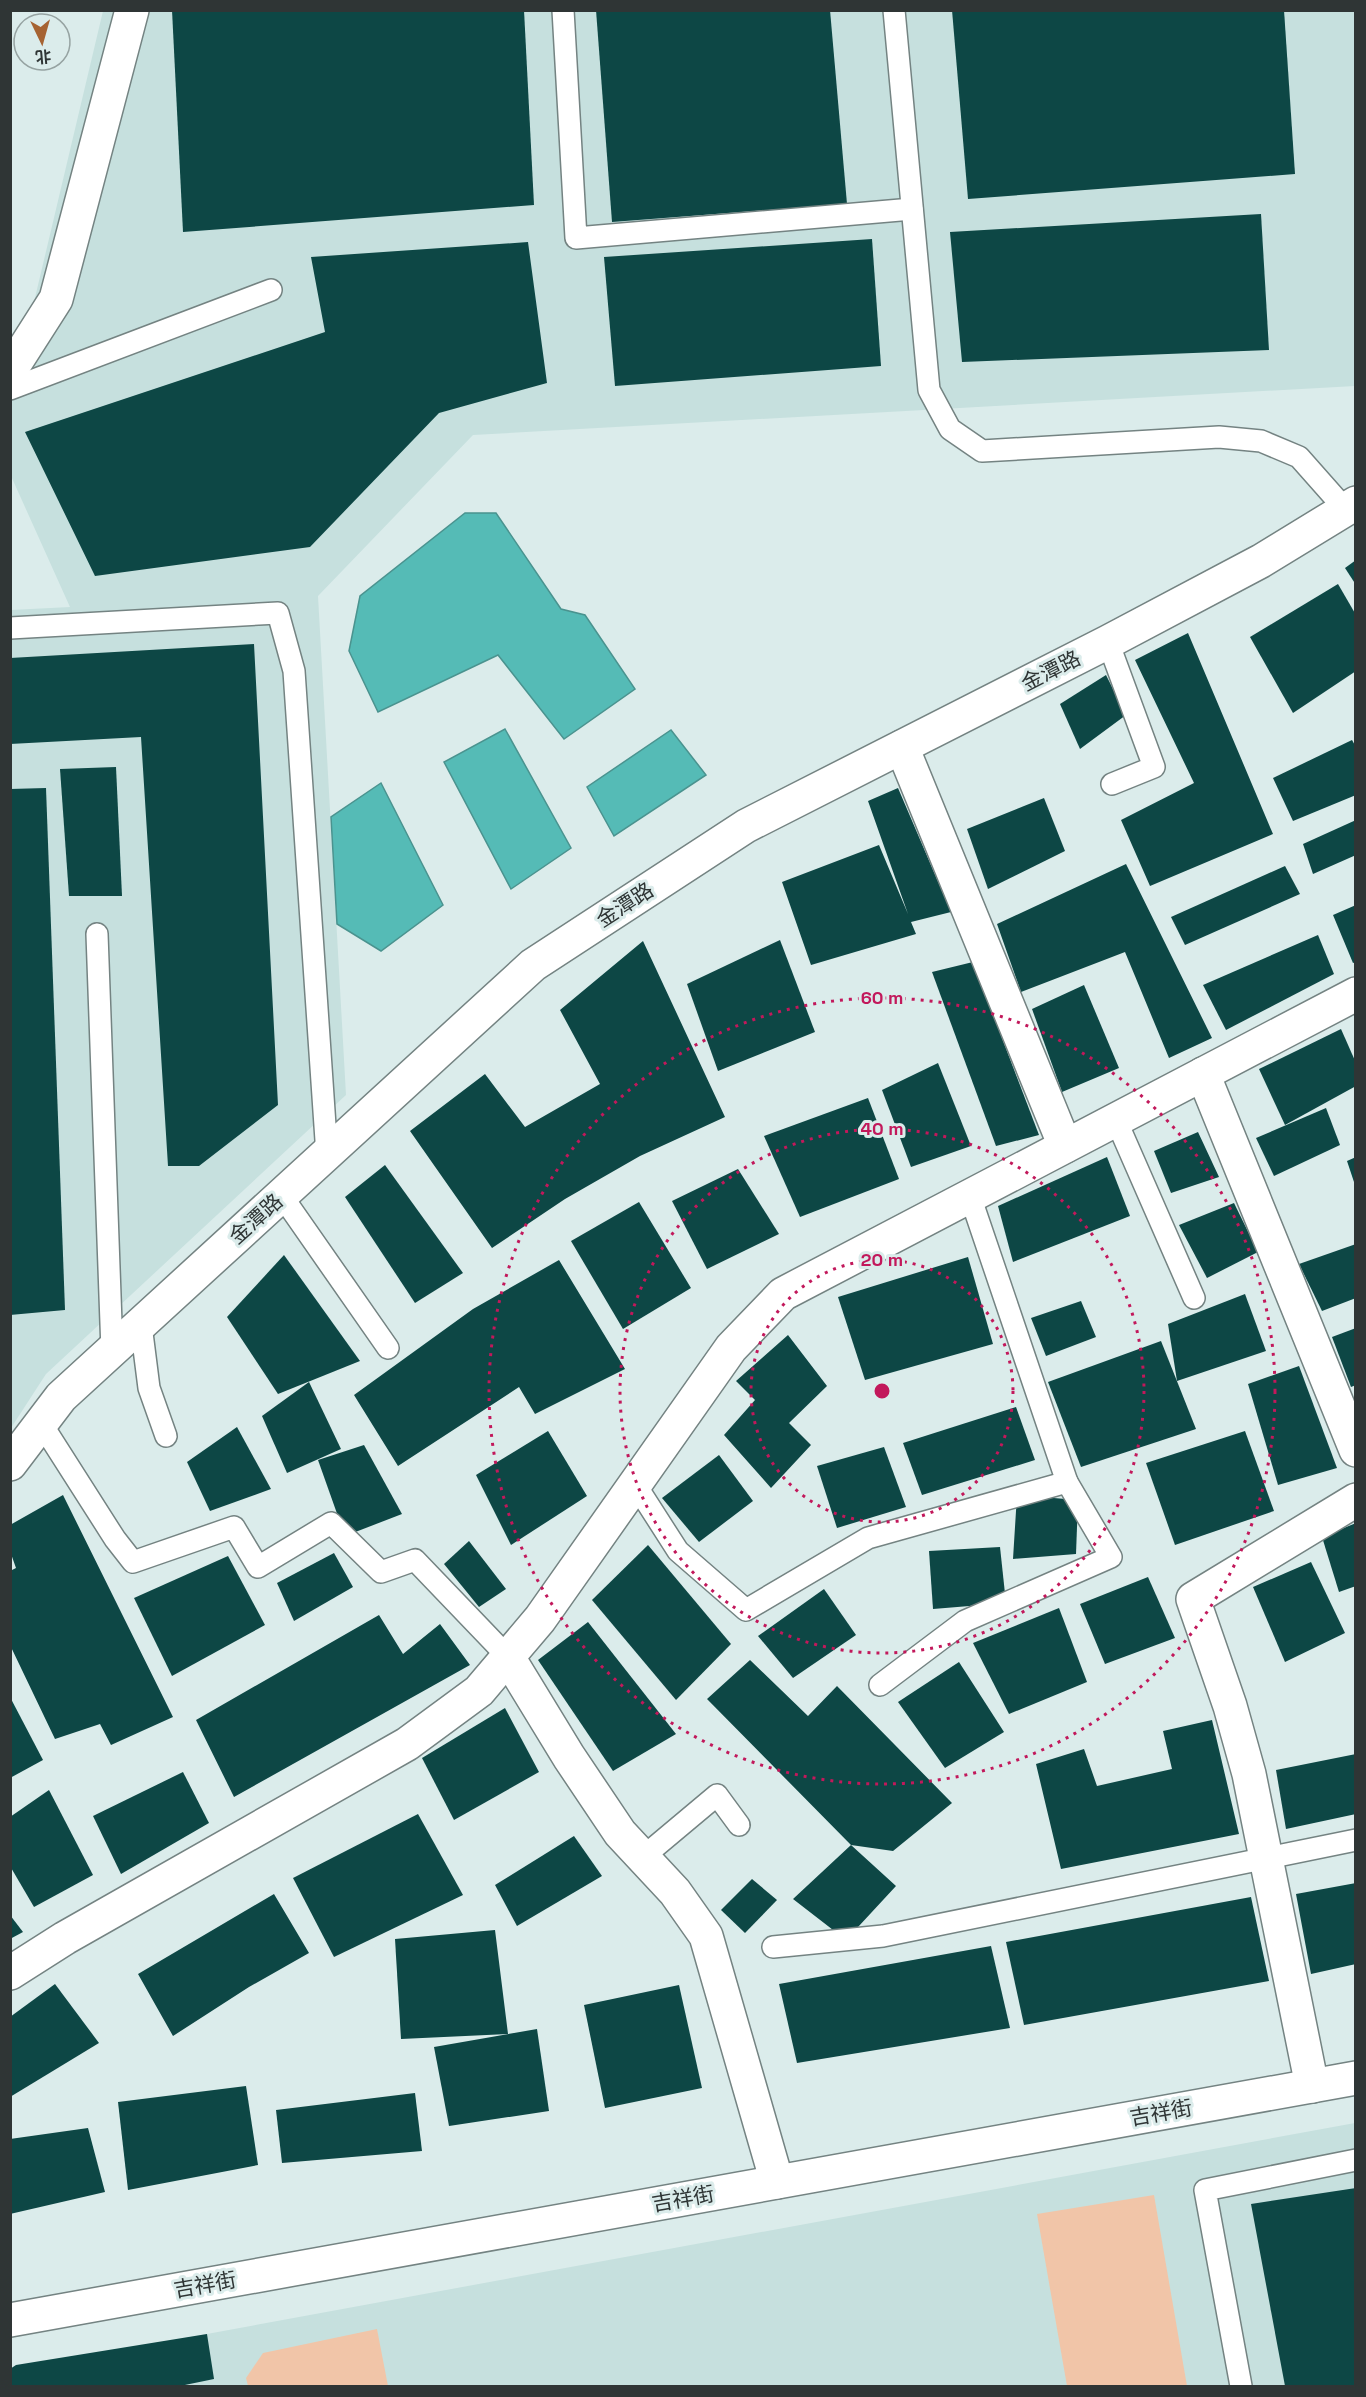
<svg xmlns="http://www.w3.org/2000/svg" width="1366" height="2397" viewBox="0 0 1366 2397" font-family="'Space Grotesk','Noto Sans SC',sans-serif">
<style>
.built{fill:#c6e0de}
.green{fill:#f1c5a8}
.water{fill:#55bbb6;stroke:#4a938f;stroke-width:1.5}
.building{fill:#0d4745}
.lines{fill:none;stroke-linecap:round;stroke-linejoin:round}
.lane-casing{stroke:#748382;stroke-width:24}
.street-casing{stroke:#748382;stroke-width:36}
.secondary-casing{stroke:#748382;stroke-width:36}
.lane{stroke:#fff;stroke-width:21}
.street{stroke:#fff;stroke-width:33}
.secondary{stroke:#fff;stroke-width:33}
.ring{fill:none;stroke:#c2185b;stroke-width:3;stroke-dasharray:3 6}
.labels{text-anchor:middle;stroke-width:6;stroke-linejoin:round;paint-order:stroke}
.street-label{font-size:21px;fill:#2f3535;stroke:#dbeceb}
.centre{fill:#c2185b;stroke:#dbeceb;stroke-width:3}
.ring-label{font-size:18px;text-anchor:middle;font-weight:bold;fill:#c2185b;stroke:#dbeceb;stroke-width:6;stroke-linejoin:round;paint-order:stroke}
</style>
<rect width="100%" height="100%" fill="#dbeceb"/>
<g class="built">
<path d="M 103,11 L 1355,11 L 1355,386 L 473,435 L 318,596 L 346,1095 L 46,1374 L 11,1428 L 11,610 L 70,607 L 11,476 L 11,399 Z"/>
<path d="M 1355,2123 L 1355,2386 L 11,2386 L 65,2360 Z"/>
</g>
<g class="green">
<path d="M 1154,2195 L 1187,2386 L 1067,2386 L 1037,2214 Z"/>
<path d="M 377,2329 L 388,2386 L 248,2386 L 246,2378 L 263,2353 Z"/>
</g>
<g class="water">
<path d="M 465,513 L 496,513 L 561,609 L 585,615 L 635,689 L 564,739 L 498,655 L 378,712 L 349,651 L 360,596 Z"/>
<path d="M 505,729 L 571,848 L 511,889 L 444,762 Z"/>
<path d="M 671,730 L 706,775 L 614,836 L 587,787 Z"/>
<path d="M 381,783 L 443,905 L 381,951 L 337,924 L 331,817 Z"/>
</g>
<g class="building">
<path d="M 172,10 L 524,10 L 534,205 L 183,232 Z"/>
<path d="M 596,10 L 830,10 L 847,204 L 612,222 Z"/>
<path d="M 952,10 L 1284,10 L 1295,174 L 968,199 Z"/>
<path d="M 1261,214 L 1269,350 L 962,362 L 950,232 Z"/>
<path d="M 872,239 L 881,366 L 615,386 L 604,257 Z"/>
<path d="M 528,242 L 547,383 L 439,413 L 310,547 L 95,576 L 25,432 L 325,332 L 311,257 Z"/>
<path d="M 1356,560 L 1356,585 L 1345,568 Z"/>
<path d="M 1338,584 L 1356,615 L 1356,671 L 1293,713 L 1250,637 Z"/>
<path d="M 1188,633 L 1273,834 L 1150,886 L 1121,820 L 1194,783 L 1135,660 Z"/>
<path d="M 254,644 L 278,1105 L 199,1166 L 168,1166 L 141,737 L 10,744 L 10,658 Z"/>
<path d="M 1106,675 L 1126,715 L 1080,749 L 1060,704 Z"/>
<path d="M 1352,740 L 1356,747 L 1356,795 L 1293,821 L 1273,778 Z"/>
<path d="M 116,767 L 122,896 L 69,896 L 60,769 Z"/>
<path d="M 46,788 L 65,1310 L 10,1315 L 10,789 Z"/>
<path d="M 898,788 L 951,912 L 911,922 L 916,934 L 811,965 L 782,882 L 879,845 L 908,914 L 868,801 Z"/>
<path d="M 1044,798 L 1065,851 L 988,889 L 967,829 Z"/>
<path d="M 1356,820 L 1356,855 L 1313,874 L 1303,844 Z"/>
<path d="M 1126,864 L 1212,1038 L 1169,1058 L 1125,952 L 1021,992 L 997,924 Z"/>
<path d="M 1285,866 L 1300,894 L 1185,945 L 1171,917 Z"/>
<path d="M 1356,905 L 1356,962 L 1353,963 L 1333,915 Z"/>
<path d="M 1318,935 L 1334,974 L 1226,1030 L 1203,985 Z"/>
<path d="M 780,940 L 815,1032 L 718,1071 L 687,984 Z"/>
<path d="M 643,941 L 725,1117 L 640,1156 L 565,1199 L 492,1248 L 410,1131 L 485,1074 L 525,1127 L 600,1084 L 560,1010 Z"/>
<path d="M 973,962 L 1039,1135 L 996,1146 L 932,972 Z"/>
<path d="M 1084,985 L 1119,1068 L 1062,1092 L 1032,1009 Z"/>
<path d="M 1341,1029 L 1356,1063 L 1356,1086 L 1285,1125 L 1259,1069 Z"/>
<path d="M 938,1063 L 971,1146 L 911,1167 L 882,1090 Z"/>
<path d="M 868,1098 L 899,1179 L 800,1217 L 764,1136 Z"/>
<path d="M 1326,1108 L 1340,1145 L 1274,1176 L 1256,1138 Z"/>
<path d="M 1198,1132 L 1219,1177 L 1171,1193 L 1154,1151 Z"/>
<path d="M 1107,1157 L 1130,1216 L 1013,1262 L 998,1206 Z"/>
<path d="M 1356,1157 L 1356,1184 L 1355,1185 L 1347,1161 Z"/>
<path d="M 385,1165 L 463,1273 L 415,1303 L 345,1197 Z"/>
<path d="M 738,1169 L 779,1234 L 707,1269 L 672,1201 Z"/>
<path d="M 639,1202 L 691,1288 L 623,1329 L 571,1241 Z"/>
<path d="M 1234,1203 L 1258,1252 L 1207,1278 L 1179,1225 Z"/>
<path d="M 1356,1244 L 1356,1298 L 1322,1311 L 1299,1264 Z"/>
<path d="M 284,1255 L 360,1361 L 278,1394 L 227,1317 Z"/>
<path d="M 968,1257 L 993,1344 L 865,1380 L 838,1297 Z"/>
<path d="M 559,1260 L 625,1369 L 535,1414 L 519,1387 L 398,1466 L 354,1395 L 473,1309 Z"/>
<path d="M 1245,1294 L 1266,1351 L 1177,1381 L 1168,1324 Z"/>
<path d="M 1081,1301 L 1096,1337 L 1046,1356 L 1031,1318 Z"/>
<path d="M 1356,1328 L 1356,1385 L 1351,1387 L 1332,1337 Z"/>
<path d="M 788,1335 L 827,1386 L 789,1423 L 811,1445 L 771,1488 L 724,1435 L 755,1400 L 736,1381 Z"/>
<path d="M 1161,1341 L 1196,1429 L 1081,1467 L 1048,1382 Z"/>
<path d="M 1299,1366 L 1337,1468 L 1278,1485 L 1248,1384 Z"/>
<path d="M 309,1382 L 341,1449 L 287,1473 L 262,1416 Z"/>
<path d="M 1016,1407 L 1035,1460 L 922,1495 L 903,1443 Z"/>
<path d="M 237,1427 L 271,1489 L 210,1511 L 187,1462 Z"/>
<path d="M 548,1431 L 587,1496 L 511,1545 L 476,1475 Z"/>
<path d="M 1245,1431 L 1274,1511 L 1175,1545 L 1146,1463 Z"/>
<path d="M 364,1445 L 402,1514 L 345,1536 L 318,1460 Z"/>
<path d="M 884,1447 L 906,1507 L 837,1528 L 817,1466 Z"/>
<path d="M 719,1455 L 753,1501 L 699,1542 L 662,1498 Z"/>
<path d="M 63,1495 L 173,1717 L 111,1745 L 100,1724 L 55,1739 L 10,1645 L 10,1571 L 16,1568 L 10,1551 L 10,1525 Z"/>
<path d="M 1017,1495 L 1078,1500 L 1076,1554 L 1013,1559 Z"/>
<path d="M 1356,1523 L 1356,1586 L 1339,1592 L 1322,1537 Z"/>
<path d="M 469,1541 L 506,1589 L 479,1607 L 444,1564 Z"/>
<path d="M 648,1545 L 731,1644 L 676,1700 L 592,1600 Z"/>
<path d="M 1000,1547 L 1006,1603 L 933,1609 L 929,1551 Z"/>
<path d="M 334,1553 L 353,1587 L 294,1621 L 277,1583 Z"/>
<path d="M 228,1556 L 265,1625 L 172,1676 L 134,1598 Z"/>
<path d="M 1311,1562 L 1345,1633 L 1285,1662 L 1253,1587 Z"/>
<path d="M 1148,1577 L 1175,1638 L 1105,1664 L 1080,1604 Z"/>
<path d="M 824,1589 L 856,1635 L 793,1678 L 758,1636 Z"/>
<path d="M 1059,1608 L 1087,1682 L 1009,1714 L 973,1643 Z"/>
<path d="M 379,1615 L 403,1654 L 440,1624 L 470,1665 L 234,1797 L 196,1720 Z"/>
<path d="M 588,1622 L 676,1734 L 613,1771 L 538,1660 Z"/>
<path d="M 750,1660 L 808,1716 L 837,1686 L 952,1803 L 893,1851 L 851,1845 L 896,1886 L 846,1940 L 793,1899 L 851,1845 L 707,1699 Z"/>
<path d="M 959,1662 L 1004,1732 L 945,1768 L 898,1702 Z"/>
<path d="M 10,1697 L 43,1760 L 10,1778 Z"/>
<path d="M 505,1708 L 539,1772 L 454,1820 L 422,1758 Z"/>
<path d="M 1212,1720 L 1239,1834 L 1061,1869 L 1036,1764 L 1084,1749 L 1097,1786 L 1172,1769 L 1163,1731 Z"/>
<path d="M 1356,1754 L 1356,1814 L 1286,1829 L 1276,1770 Z"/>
<path d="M 183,1772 L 209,1823 L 121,1874 L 93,1816 Z"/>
<path d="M 49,1790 L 93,1875 L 34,1907 L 10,1866 L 10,1817 Z"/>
<path d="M 418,1814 L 463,1895 L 334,1957 L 293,1878 Z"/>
<path d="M 574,1836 L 602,1876 L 517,1926 L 495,1885 Z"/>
<path d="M 752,1879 L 777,1900 L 745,1933 L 721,1910 Z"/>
<path d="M 1356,1883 L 1356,1964 L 1311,1974 L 1296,1894 Z"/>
<path d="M 274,1894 L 309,1953 L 249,1987 L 173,2036 L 138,1974 Z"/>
<path d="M 1251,1897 L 1269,1981 L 1024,2025 L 1006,1942 Z"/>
<path d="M 10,1915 L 23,1932 L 10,1939 Z"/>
<path d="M 495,1930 L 508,2034 L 401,2039 L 395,1939 Z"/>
<path d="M 991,1946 L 1010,2028 L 797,2063 L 779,1984 Z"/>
<path d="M 55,1984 L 99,2043 L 10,2097 L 10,2017 Z"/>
<path d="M 679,1985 L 702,2088 L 605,2108 L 584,2005 Z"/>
<path d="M 537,2029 L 549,2111 L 449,2126 L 434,2047 Z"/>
<path d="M 246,2086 L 258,2165 L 128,2190 L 118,2102 Z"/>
<path d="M 415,2093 L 422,2151 L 282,2163 L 276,2110 Z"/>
<path d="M 88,2128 L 105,2192 L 10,2214 L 10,2139 Z"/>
<path d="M 1356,2188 L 1356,2386 L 1285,2386 L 1251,2204 Z"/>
<path d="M 207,2334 L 214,2379 L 180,2386 L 10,2386 L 10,2369 L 16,2365 Z"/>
</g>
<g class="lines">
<g class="lane-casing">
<g id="lane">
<path d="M 563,10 L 576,238 L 912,209"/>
<path d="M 894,10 L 929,390 L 950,429 L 982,451 L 1219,437 L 1261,441 L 1299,457 L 1345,509"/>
<path d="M 10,389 L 271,290"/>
<path d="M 10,628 L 278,613 L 294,671 L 327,1155"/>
<path d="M 1108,642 L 1154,767 L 1112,784"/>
<path d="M 97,934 L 112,1351"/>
<path d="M 1116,1120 L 1194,1298"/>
<path d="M 282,1196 L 388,1348"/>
<path d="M 141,1325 L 149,1388 L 166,1436"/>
<path d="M 41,1423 L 115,1539 L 133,1562 L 234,1527 L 258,1567 L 331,1523 L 381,1572 L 415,1560 L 508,1657"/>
<path d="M 635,1484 L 678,1551 L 746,1610 L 868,1538 L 1067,1482 L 970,1196"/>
<path d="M 880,1685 L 965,1621 L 1111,1557 L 1067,1482"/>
<path d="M 643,1857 L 717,1795 L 739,1825"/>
<path d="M 773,1947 L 883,1936 L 1356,1840"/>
<path d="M 1241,2386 L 1205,2190 L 1356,2160"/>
</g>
</g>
<g class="street-casing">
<g id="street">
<path d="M 10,371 L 56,299 L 132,10"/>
<path d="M 902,747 L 1065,1146"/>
<path d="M 1203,1074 L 1356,1450"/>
<path d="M 10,1464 L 61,1397 L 533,965 L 746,826 L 1108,642 L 1261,561 L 1356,503"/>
<path d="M 508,1657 L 569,1757 L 620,1833 L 675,1892 L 706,1936 L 777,2182"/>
<path d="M 10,1973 L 65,1938 L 407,1744 L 479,1691 L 540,1619 L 731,1348 L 783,1294 L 1356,994"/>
<path d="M 1312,2086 L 1249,1774 L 1230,1706 L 1193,1599 L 1356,1500"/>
</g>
</g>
<g class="secondary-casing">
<path id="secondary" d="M 10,2320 L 1356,2078"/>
</g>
<use href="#lane" class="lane"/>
<use href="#street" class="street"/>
<use href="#secondary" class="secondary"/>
</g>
<g class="ring">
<circle cx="882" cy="1391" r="131"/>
<circle cx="882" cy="1391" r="262"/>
<circle cx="882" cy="1391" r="393"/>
</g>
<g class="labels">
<g class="street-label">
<text transform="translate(1051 671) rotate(-27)" y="7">金潭路</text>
<text transform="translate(625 905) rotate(-33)" y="7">金潭路</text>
<text transform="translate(256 1219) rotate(-42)" y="7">金潭路</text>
<text transform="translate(1161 2113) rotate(-10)" y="7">吉祥街</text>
<text transform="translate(683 2199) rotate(-10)" y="7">吉祥街</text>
<text transform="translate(205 2285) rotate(-10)" y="7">吉祥街</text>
</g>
</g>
<circle cx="882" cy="1391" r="9" class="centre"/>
<g class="ring-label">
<text x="882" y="1004">60 m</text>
<text x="882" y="1135">40 m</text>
<text x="882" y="1266">20 m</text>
</g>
<rect width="1366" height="2397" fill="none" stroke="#2f3535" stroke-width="24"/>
<g transform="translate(42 42) rotate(175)"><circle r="28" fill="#dbeceb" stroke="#96a3a2" stroke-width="1.5"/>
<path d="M0-4.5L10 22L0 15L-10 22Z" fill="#a66332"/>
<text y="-9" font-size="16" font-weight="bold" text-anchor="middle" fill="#2f3535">北</text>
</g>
</svg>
